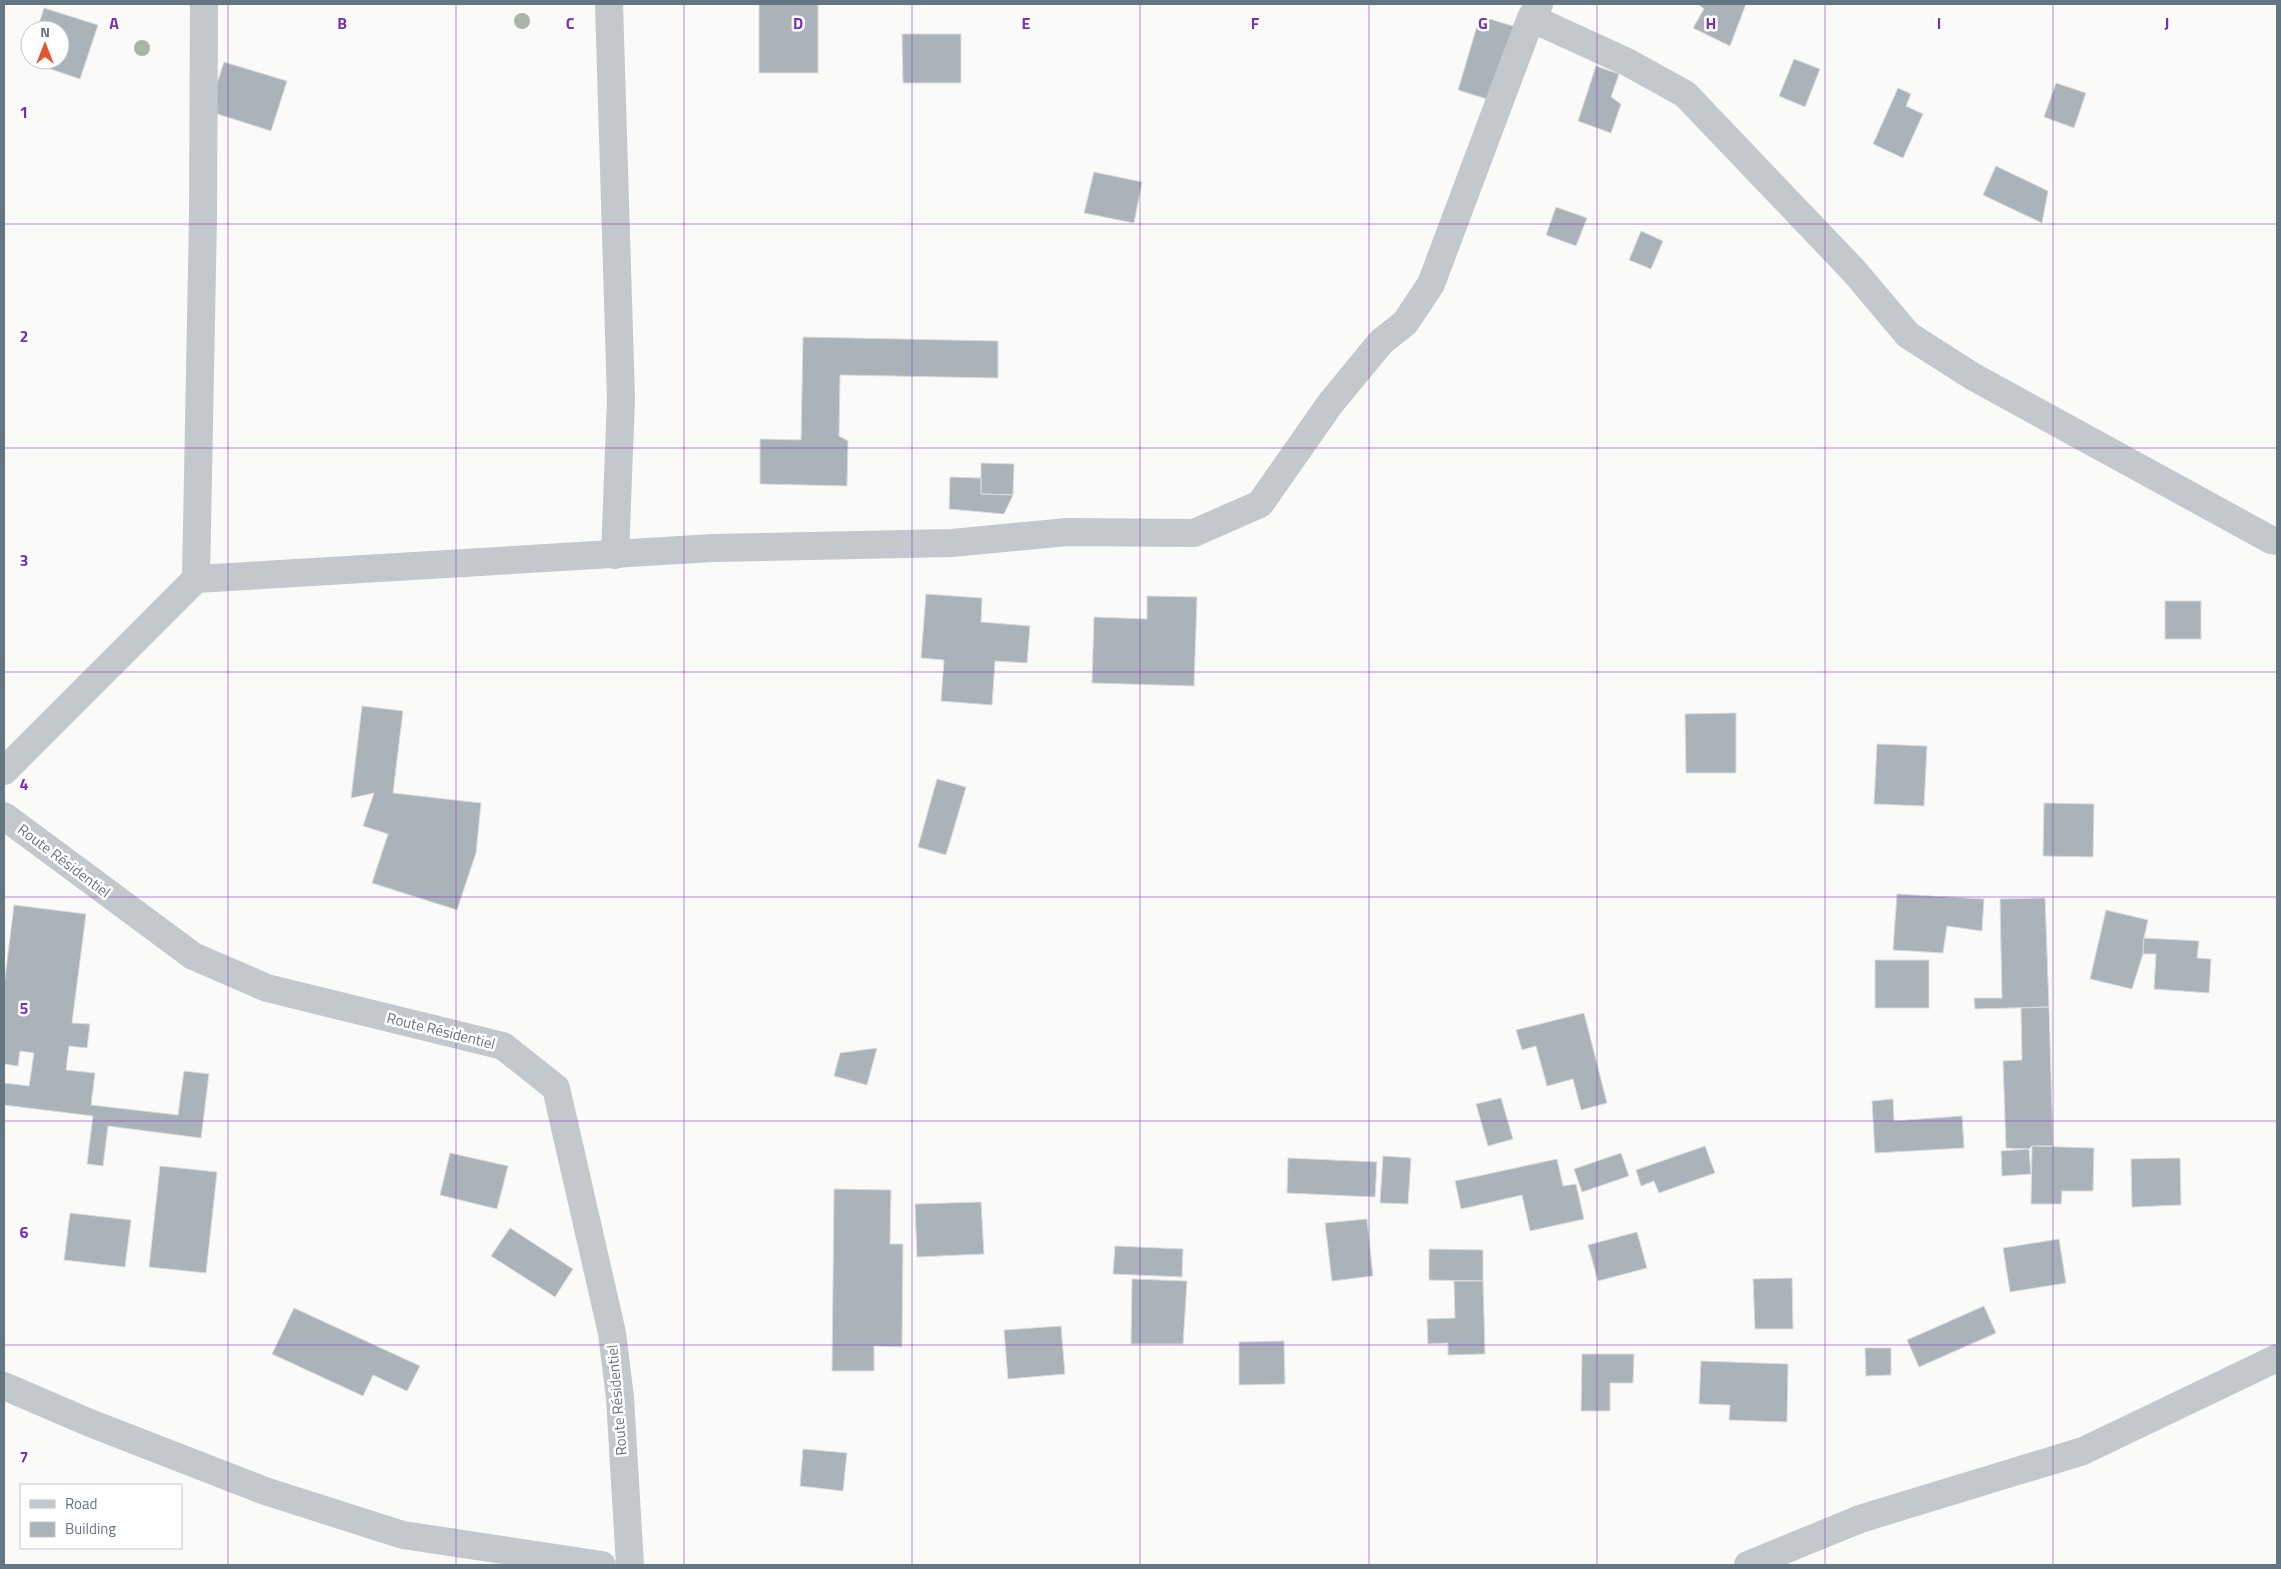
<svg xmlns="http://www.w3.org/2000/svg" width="2281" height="1569" viewBox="0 0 2281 1569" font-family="'Titillium Web',sans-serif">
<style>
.building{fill:#aab3b9;stroke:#dcdcda}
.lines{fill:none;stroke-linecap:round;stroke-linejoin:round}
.minor{stroke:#c3c8cc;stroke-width:28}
.tree{fill:#aab4a7}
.grid{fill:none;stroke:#7b2cbf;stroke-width:1;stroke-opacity:0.55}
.labels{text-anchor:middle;stroke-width:5;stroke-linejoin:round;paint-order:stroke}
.street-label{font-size:15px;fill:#657683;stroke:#fff}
.grid-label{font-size:16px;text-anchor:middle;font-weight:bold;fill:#7b2cbf;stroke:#fff;stroke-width:5;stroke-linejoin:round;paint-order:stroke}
</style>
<rect width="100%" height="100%" fill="#fafaf8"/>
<g class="building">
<rect x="759" y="4" width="59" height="69"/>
<path d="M 1698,4 L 1746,4 L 1730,46 L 1693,28 L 1704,9 Z"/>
<path d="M 44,8 L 98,25 L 80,79 L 27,61 L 30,51 L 30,60 L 60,60 L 60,30 L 37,30 Z"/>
<path d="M 1480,16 L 1516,27 L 1493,101 L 1458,90 Z"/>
<path d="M 902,34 L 961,34 L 961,83 L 903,83 Z"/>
<path d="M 1794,59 L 1820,69 L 1805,107 L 1779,96 Z"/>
<path d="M 224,62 L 287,81 L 271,131 L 208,111 Z"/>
<path d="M 1596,66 L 1619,74 L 1611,97 L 1621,104 L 1611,133 L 1578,121 Z"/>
<path d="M 2056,83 L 2086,93 L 2074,128 L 2044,117 Z"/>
<path d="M 1898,88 L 1911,94 L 1906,106 L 1923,114 L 1903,158 L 1873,144 Z"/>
<path d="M 1996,166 L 2048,191 L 2042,223 L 1983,195 Z"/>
<path d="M 1094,172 L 1142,182 L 1134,223 L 1084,213 Z"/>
<path d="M 1556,207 L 1587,218 L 1576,246 L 1546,235 Z"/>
<path d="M 1641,231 L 1663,241 L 1651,269 L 1629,260 Z"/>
<path d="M 803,337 L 998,341 L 998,378 L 840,375 L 839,436 L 848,441 L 847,486 L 760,484 L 760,439 L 801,440 Z"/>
<path d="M 981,463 L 1014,464 L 1013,495 L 981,494 Z"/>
<path d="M 950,477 L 981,478 L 981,494 L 1013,495 L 1004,514 L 949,509 Z"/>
<path d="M 926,594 L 982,598 L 981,622 L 1030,626 L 1027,663 L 995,661 L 992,705 L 941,701 L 944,660 L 921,658 Z"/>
<path d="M 1147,596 L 1197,597 L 1194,686 L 1092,683 L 1094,617 L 1147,619 Z"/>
<rect x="2165" y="601" width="36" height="38"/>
<path d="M 362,706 L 403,711 L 393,793 L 481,803 L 476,853 L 457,910 L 372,883 L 388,834 L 363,826 L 374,793 L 351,798 Z"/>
<path d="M 1736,713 L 1736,773 L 1686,773 L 1685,714 Z"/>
<path d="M 1877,744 L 1927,746 L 1924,806 L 1874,804 Z"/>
<path d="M 937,779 L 966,787 L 946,855 L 918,847 Z"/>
<path d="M 2044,803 L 2094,804 L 2093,857 L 2043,856 Z"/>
<path d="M 1897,894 L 1984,899 L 1982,931 L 1947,926 L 1943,953 L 1893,950 Z"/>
<path d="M 2045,898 L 2049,1007 L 1975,1009 L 1974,998 L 2002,998 L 2000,899 Z"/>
<path d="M 14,905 L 86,914 L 72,1023 L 90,1024 L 87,1048 L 69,1046 L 66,1070 L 95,1073 L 91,1105 L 178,1115 L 184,1071 L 209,1074 L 201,1138 L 108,1126 L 103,1166 L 87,1164 L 93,1116 L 4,1105 L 4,1083 L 29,1086 L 34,1053 L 20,1051 L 18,1066 L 4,1064 L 4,986 Z"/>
<path d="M 2106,910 L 2148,920 L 2144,938 L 2143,954 L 2132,989 L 2090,979 Z"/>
<path d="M 2144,938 L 2199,941 L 2197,958 L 2211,959 L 2209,993 L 2154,989 L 2156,954 L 2143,954 Z"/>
<rect x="1875" y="960" width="54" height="48"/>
<path d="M 2049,1007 L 2053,1146 L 2032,1146 L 2029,1149 L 2006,1148 L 2003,1061 L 2022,1060 L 2021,1008 Z"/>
<path d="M 1584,1013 L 1607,1103 L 1581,1110 L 1573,1079 L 1547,1086 L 1536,1046 L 1522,1050 L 1516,1030 Z"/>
<path d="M 877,1048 L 867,1085 L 834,1076 L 840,1053 Z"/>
<path d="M 1501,1098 L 1513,1139 L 1488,1146 L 1476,1104 Z"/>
<path d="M 1893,1099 L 1894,1121 L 1962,1116 L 1964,1148 L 1875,1153 L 1872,1101 Z"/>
<path d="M 1705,1146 L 1715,1173 L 1659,1193 L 1654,1181 L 1641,1186 L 1636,1170 Z"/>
<path d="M 2032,1146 L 2094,1148 L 2093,1191 L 2062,1191 L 2061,1204 L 2031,1204 Z"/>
<path d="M 2029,1149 L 2031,1174 L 2002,1176 L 2001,1151 Z"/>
<path d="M 450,1153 L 508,1166 L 497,1209 L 440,1195 Z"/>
<path d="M 1621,1153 L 1629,1176 L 1582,1192 L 1574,1169 Z"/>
<path d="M 1383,1156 L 1411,1158 L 1408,1204 L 1380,1203 Z"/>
<path d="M 1288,1158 L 1377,1162 L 1375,1197 L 1287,1193 Z"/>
<path d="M 2180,1158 L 2181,1205 L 2132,1207 L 2131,1159 Z"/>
<path d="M 1557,1159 L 1563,1186 L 1576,1184 L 1584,1219 L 1530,1231 L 1522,1195 L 1461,1209 L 1455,1181 Z"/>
<path d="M 160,1166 L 217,1172 L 206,1273 L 149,1267 Z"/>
<path d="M 834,1189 L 891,1190 L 890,1244 L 903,1244 L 902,1347 L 874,1346 L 874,1371 L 832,1371 Z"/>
<path d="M 981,1202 L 984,1254 L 917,1257 L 915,1204 Z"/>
<path d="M 70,1213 L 131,1220 L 125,1267 L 64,1260 Z"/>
<path d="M 1367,1219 L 1373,1276 L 1332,1281 L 1325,1223 Z"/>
<path d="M 510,1228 L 573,1269 L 555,1297 L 491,1256 Z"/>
<path d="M 1637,1232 L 1647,1268 L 1598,1281 L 1588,1245 Z"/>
<path d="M 2059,1239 L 2066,1283 L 2010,1292 L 2003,1248 Z"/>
<path d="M 1115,1246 L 1183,1249 L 1182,1277 L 1113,1274 Z"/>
<path d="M 1429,1249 L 1483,1250 L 1483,1281 L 1429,1280 Z"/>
<path d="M 1792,1278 L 1793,1329 L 1755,1329 L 1753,1279 Z"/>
<path d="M 1132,1279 L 1187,1281 L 1183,1344 L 1131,1344 Z"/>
<path d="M 1454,1281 L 1483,1281 L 1485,1354 L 1448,1355 L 1448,1343 L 1428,1344 L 1427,1319 L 1455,1318 Z"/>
<path d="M 1984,1306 L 1996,1333 L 1919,1367 L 1907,1340 Z"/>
<path d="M 294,1308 L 420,1366 L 407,1391 L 373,1375 L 363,1396 L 272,1354 Z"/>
<path d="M 1061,1326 L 1065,1374 L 1008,1379 L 1004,1330 Z"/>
<path d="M 1284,1341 L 1285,1384 L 1239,1385 L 1239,1342 Z"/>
<path d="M 1865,1348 L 1891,1348 L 1891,1375 L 1866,1376 Z"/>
<path d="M 1582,1354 L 1634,1354 L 1633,1383 L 1610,1383 L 1610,1411 L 1581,1411 Z"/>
<path d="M 1701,1361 L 1788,1364 L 1787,1422 L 1729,1420 L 1730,1405 L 1699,1404 Z"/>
<path d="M 803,1449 L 847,1453 L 843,1491 L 800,1486 Z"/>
</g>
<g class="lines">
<g class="minor">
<path d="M 609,4 L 621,399 L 615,555"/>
<path d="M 1531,18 L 1627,62 L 1685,94 L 1854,271 L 1908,335 L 1972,376 L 2271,540 L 2277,541"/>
<path d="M 196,579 L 203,216 L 204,4"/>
<path d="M 4,771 L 196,579 L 713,548 L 952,543 L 1067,532 L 1194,533 L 1260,504 L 1330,404 L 1381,342 L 1405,323 L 1431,284 L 1531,18 L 1539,4"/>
<path d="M 4,816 L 193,956 L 267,988 L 503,1046 L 556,1088 L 612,1333 L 620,1398 L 630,1565"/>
<path d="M 4,1386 L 90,1423 L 265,1491 L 403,1535 L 602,1565"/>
<path d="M 1748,1565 L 1860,1519 L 2083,1451 L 2277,1358"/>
</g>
</g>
<g class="tree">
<circle cx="522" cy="21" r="8"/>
<circle cx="142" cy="48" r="8"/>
</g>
<path class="grid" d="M 228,4 L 228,1565M 456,4 L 456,1565M 684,4 L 684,1565M 912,4 L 912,1565M 1140,4 L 1140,1565M 1369,4 L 1369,1565M 1597,4 L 1597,1565M 1825,4 L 1825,1565M 2053,4 L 2053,1565M 4,224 L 2277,224M 4,448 L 2277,448M 4,672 L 2277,672M 4,897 L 2277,897M 4,1121 L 2277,1121M 4,1345 L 2277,1345"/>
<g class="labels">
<g class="street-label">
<text transform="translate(64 861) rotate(37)" y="5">Route Résidentiel</text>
<text transform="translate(441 1031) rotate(14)" y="5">Route Résidentiel</text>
<text transform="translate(617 1400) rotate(-95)" y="5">Route Résidentiel</text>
</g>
</g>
<g class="grid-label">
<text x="114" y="29">A</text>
<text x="342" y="29">B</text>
<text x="570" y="29">C</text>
<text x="798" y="29">D</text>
<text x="1026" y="29">E</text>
<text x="1255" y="29">F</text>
<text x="1483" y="29">G</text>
<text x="1711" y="29">H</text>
<text x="1939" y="29">I</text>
<text x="2167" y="29">J</text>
<text x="24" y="118">1</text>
<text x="24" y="342">2</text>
<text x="24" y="566">3</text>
<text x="24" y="790">4</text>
<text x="24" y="1014">5</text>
<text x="24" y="1238">6</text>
<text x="24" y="1463">7</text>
</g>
<rect width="2281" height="1569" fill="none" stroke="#657683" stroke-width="10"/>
<rect x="20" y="1484" width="162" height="65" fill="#ffffff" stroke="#c1c8cd"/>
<rect x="30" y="1500" width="25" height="8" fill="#c3c8cc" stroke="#c1c8cd"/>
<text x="65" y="1509" font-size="15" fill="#657683">Road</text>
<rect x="30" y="1522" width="25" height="15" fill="#aab3b9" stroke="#c1c8cd"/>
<text x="65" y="1534" font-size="15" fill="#657683">Building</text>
<g transform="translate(45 45)"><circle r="24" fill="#ffffff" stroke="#c1c8cd"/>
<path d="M0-4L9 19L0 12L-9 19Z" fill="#e4572e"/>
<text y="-8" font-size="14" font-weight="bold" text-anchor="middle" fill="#657683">N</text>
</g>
</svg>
